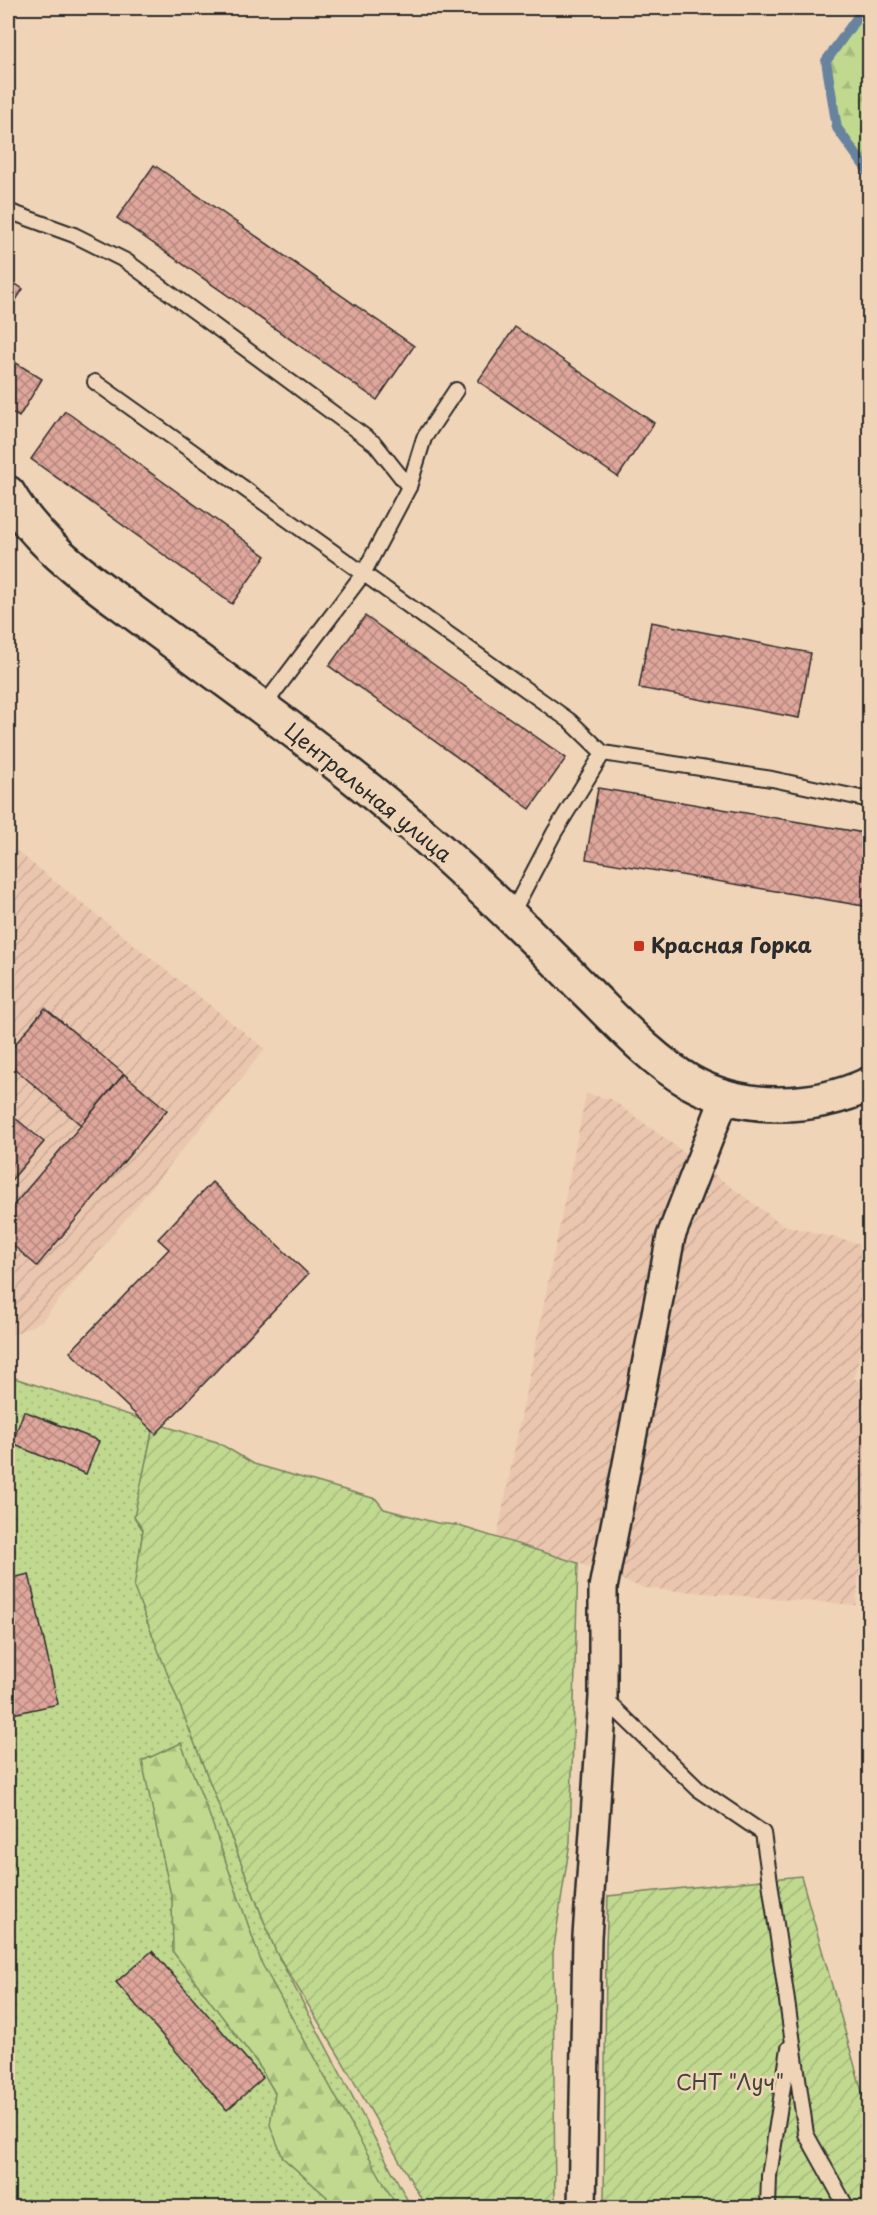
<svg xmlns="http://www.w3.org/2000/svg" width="877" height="2215" viewBox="0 0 877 2215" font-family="'Playpen Sans',sans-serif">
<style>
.industrial{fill:url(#industrial-furrows)}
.grass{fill:url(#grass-dots);stroke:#76825d;stroke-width:1.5}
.forest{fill:url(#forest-firs);stroke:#76825d;stroke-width:1.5}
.garden{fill:url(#garden-furrows);stroke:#76825d;stroke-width:1.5}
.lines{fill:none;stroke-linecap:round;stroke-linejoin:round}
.stream{stroke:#68839e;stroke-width:10}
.building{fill:url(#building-cross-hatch);stroke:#2b2b2b;stroke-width:1.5}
.lane-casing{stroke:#2b2b2b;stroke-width:18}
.street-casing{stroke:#2b2b2b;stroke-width:32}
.secondary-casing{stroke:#2b2b2b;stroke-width:38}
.lane{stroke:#f0d4b7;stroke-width:14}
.street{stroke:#f0d4b7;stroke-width:27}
.secondary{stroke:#f0d4b7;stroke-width:33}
.poi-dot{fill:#c8321e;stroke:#f0d4b7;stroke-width:2}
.labels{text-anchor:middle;stroke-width:5;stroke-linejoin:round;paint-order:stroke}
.street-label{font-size:21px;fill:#2b2b2b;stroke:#f0d4b7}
.poi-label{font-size:21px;font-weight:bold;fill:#2b2b2b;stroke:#f0d4b7;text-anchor:start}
.park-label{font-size:21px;fill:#41453a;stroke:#f0d4b7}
</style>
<defs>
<pattern id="industrial-furrows" width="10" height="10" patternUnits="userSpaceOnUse" patternTransform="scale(1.5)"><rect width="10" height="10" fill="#ebc6af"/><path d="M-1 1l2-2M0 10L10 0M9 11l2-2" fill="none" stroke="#caaa97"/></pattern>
<pattern id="grass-dots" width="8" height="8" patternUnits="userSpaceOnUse" patternTransform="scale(1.5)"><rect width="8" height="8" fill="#c0d98f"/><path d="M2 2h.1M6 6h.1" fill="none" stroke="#a5ba7c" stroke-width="1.8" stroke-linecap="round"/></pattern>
<pattern id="forest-firs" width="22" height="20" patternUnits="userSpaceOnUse" patternTransform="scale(1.5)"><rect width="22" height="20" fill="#c0d98f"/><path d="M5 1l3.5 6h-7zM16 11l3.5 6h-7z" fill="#a5ba7c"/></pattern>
<pattern id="garden-furrows" width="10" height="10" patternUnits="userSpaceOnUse" patternTransform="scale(1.5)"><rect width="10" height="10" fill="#c0d98f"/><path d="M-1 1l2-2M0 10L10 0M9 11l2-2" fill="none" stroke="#a5ba7c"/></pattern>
<pattern id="building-cross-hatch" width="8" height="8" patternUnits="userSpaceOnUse" patternTransform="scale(1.5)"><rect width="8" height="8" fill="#dfa69b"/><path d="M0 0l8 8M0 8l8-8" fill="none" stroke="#b5877f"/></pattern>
</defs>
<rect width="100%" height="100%" fill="#f0d4b7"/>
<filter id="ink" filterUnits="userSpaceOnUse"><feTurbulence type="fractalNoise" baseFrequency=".0167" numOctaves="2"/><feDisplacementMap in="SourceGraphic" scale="12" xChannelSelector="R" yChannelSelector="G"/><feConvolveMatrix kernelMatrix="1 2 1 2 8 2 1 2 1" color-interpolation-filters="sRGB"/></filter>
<g filter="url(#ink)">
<g class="industrial">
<path d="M 8,844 L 265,1049 L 42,1321 L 8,1337 Z"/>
<path d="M 586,1094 L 611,1099 L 783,1225 L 869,1246 L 869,1329 L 853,1378 L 870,1385 L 869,1481 L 856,1605 L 643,1588 L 578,1563 L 497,1537 Z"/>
</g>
<path class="grass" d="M 8,1376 L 154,1423 L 135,1517 L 143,1529 L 135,1588 L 276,1952 L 411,2207 L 8,2207 Z"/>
<g class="forest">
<path d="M 864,8 L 870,8 L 869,174 L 837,128 L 826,61 Z"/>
<path d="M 181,1743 L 209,1814 L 262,1964 L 397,2207 L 324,2207 L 327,2197 L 283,2158 L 270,2125 L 275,2093 L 258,2064 L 173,1952 L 172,1900 L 142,1761 Z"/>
</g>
<g class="garden">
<path d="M 154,1423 L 217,1442 L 254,1464 L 376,1499 L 384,1509 L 437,1523 L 456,1525 L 578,1563 L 570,1842 L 553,1953 L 555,2207 L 426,2207 L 341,2059 L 276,1952 L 134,1588 L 143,1530 L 134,1517 Z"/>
<path d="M 801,1876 L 869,2116 L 869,2207 L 604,2208 L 606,1945 L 608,1896 Z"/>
</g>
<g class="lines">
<path class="stream" d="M 864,8 L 826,61 L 837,128 L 870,174"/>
</g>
<g class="building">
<path d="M 154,165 L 414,346 L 377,400 L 117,218 Z"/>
<path d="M 8,279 L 23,289 L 8,313 Z"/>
<path d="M 515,327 L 654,423 L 618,477 L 478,381 Z"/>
<path d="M 8,358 L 42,379 L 19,417 L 8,410 Z"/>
<path d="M 65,411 L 266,556 L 232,604 L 31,459 Z"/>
<path d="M 365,616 L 566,758 L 530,809 L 329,666 Z"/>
<path d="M 651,622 L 811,653 L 799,718 L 639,688 Z"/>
<path d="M 598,788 L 870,834 L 870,907 L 586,859 Z"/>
<path d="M 45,1008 L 124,1074 L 81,1125 L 8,1063 L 8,1053 Z"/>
<path d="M 124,1074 L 167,1110 L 37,1266 L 8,1241 L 8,1212 Z"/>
<path d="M 8,1112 L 44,1142 L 8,1184 Z"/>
<path d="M 212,1182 L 308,1274 L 156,1434 L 70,1352 L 169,1249 L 158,1239 Z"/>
<path d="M 24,1411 L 99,1441 L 86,1474 L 12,1444 Z"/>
<path d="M 29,1574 L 58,1704 L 8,1715 L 8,1579 Z"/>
<path d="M 152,1951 L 263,2078 L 227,2110 L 116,1982 Z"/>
</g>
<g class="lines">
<g class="lane-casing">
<g id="lane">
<path d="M 8,211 L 74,235 L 126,261 L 375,444 L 409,487"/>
<path d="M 95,382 L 570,721 L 603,753 L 772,779 L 870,800"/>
<path d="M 262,708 L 363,574 L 409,487 L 424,438 L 456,390"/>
<path d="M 511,915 L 554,833 L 603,753"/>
<path d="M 603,1697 L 698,1789 L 763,1833 L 806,2134 L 847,2208"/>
<path d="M 768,2208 L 769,2176 L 789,2048"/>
</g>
</g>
<g class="street-casing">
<path id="street" d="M 582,2208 L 587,1937 L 603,1697 L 603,1588 L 671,1236 L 725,1097"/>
</g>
<g class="secondary-casing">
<path id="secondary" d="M 8,493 C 38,545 87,578 134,613 C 242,693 354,771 453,862 C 498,903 541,945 583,988 C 615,1019 650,1059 690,1082 C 744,1112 814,1110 870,1084"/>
</g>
<use href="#lane" class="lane"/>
<use href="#street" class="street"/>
<use href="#secondary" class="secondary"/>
</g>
</g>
<rect class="poi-dot" x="633" y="940" width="12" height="12" rx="3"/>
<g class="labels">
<g class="street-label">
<text transform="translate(368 793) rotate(39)" y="7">Центральная улица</text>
</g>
<g class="poi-label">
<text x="651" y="953">Красная Горка</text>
</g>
<g class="park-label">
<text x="730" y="2090">СНТ "Луч"</text>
</g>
</g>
<rect width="877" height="2215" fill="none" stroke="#f0d4b7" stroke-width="30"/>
<rect x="15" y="15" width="847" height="2185" fill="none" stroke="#2b2b2b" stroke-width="2" filter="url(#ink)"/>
</svg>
